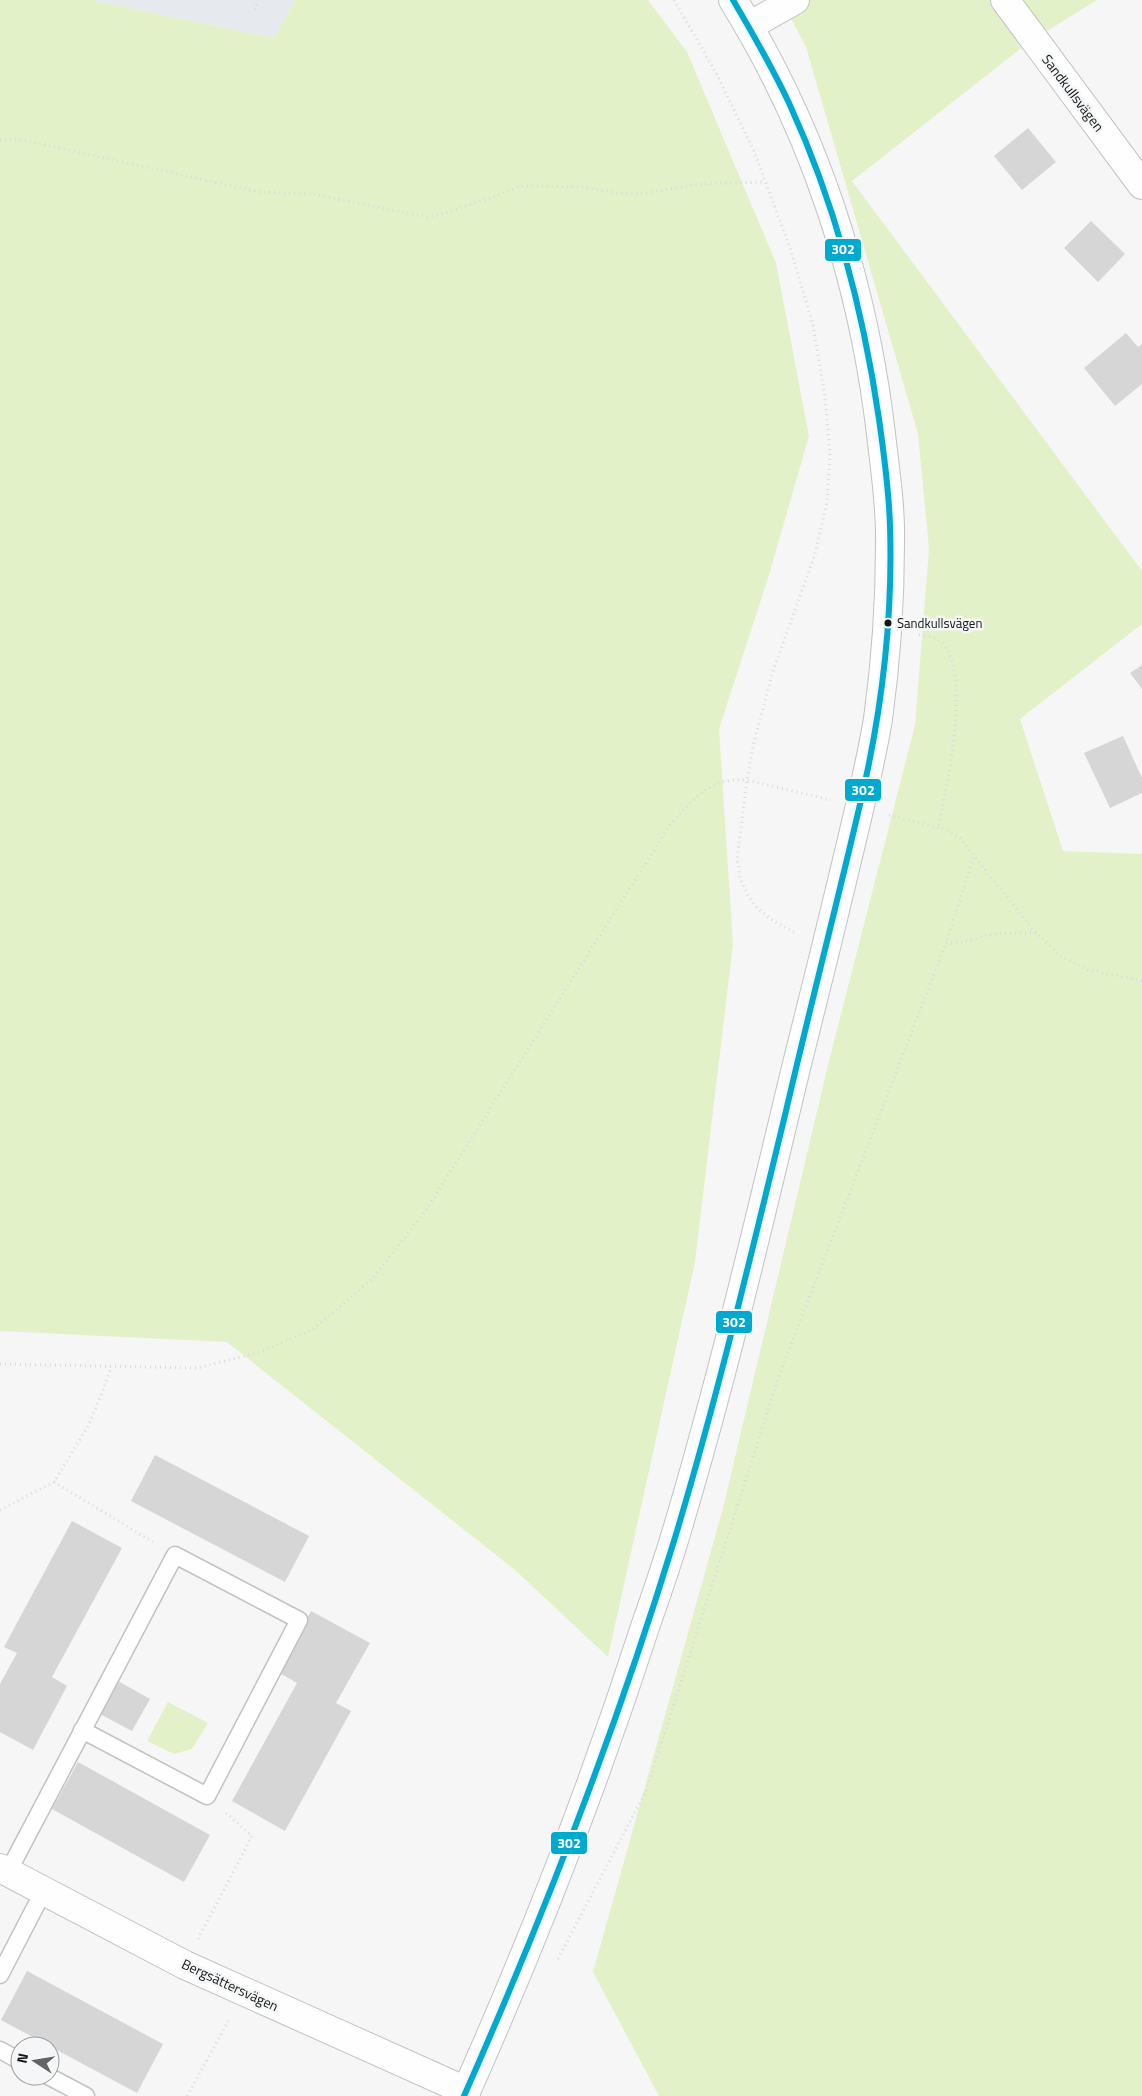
<svg xmlns="http://www.w3.org/2000/svg" width="1142" height="2096" viewBox="0 0 1142 2096" font-family="'Titillium Web',sans-serif">
<style>
.built{fill:#e6eaee}
.green{fill:#e3f1c9}
.building{fill:#d6d6d6}
.lines{fill:none;stroke-linecap:round;stroke-linejoin:round}
.service-casing{stroke:#c2c2c3;stroke-width:19}
.minor-casing{stroke:#c2c2c3;stroke-width:30}
.tertiary-casing{stroke:#c2c2c3;stroke-width:30}
.path{stroke:#dadada;stroke-width:3;stroke-dasharray:1 4;stroke-linecap:butt}
.service{stroke:#fefefe;stroke-width:16}
.minor{stroke:#fefefe;stroke-width:28}
.tertiary{stroke:#fefefe;stroke-width:28}
.bus-1-casing{stroke:#f5f6f7;stroke-width:10}
.bus-1{stroke:#00a9ce;stroke-width:6}
.bus-dot{fill:#141515;stroke:#f5f6f7;stroke-width:2}
.labels{text-anchor:middle;stroke-width:5;stroke-linejoin:round;paint-order:stroke}
.bus-label{font-size:13px;fill:#141515;stroke:#f5f6f7;text-anchor:start}
.street-label{font-size:14px;fill:#141515;stroke:#f5f6f7}
.line-badge{stroke:#f5f6f7;stroke-width:2}
.badge-label{font-size:14px;text-anchor:middle;font-weight:bold;fill:#fff}
</style>
<rect width="100%" height="100%" fill="#f6f6f6"/>
<path class="built" d="M 91,0 L 295,0 L 274,38 Z"/>
<g class="green">
<path d="M 0,0 L 91,0 L 274,38 L 295,0 L 648,0 L 687,52 L 776,263 L 809,436 L 769,575 L 719,729 L 733,944 L 695,1262 L 608,1657 L 515,1570 L 227,1342 L 0,1331 Z"/>
<path d="M 781,0 L 1097,0 L 1029,42 L 852,181 L 1142,571 L 1142,624 L 1020,719 L 1063,851 L 1142,854 L 1142,2096 L 659,2096 L 593,1972 L 723,1508 L 829,1061 L 915,725 L 929,549 L 918,434 L 806,47 Z"/>
<path d="M 168,1702 L 208,1723 L 192,1749 L 174,1754 L 147,1741 Z"/>
</g>
<g class="building">
<path d="M 1028,128 L 1056,162 L 1022,190 L 994,156 Z"/>
<path d="M 1091,221 L 1125,254 L 1098,282 L 1064,248 Z"/>
<path d="M 1126,333 L 1138,347 L 1142,344 L 1142,384 L 1115,406 L 1084,368 Z"/>
<path d="M 1142,665 L 1142,689 L 1130,673 Z"/>
<path d="M 1123,736 L 1142,778 L 1142,793 L 1110,808 L 1084,753 Z"/>
<path d="M 155,1455 L 309,1536 L 285,1582 L 131,1501 Z"/>
<path d="M 72,1521 L 122,1548 L 52,1677 L 67,1686 L 33,1750 L 0,1732 L 0,1684 L 17,1653 L 4,1647 Z"/>
<path d="M 311,1611 L 370,1643 L 336,1703 L 351,1711 L 285,1831 L 232,1801 L 297,1683 L 278,1672 Z"/>
<path d="M 118,1681 L 150,1699 L 132,1731 L 100,1714 Z"/>
<path d="M 78,1762 L 210,1835 L 184,1882 L 52,1809 Z"/>
<path d="M 27,1971 L 163,2044 L 137,2093 L 1,2020 Z"/>
</g>
<g class="lines">
<g class="service-casing">
<g id="service">
<path d="M 8,1872 L 175,1555 L 299,1620 L 207,1796 L 82,1730"/>
<path d="M 0,1975 L 43,1892"/>
<path d="M 0,2050 L 20,2061"/>
<path d="M 48,2076 L 86,2096"/>
</g>
</g>
<g class="minor-casing">
<g id="minor">
<path d="M 1005,0 L 1142,185"/>
<path d="M 749,26 L 795,0"/>
<path d="M 0,1868 L 185,1965 L 466,2091"/>
</g>
</g>
<g class="tertiary-casing">
<path id="tertiary" d="M 464,2096 C 533,1942 594,1785 646,1624 C 658,1590 670,1555 680,1520 C 724,1372 759,1222 795,1072 C 814,997 832,923 850,848 C 860,805 871,762 878,719 C 886,661 890,602 890,543 C 891,507 885,470 881,434 C 863,281 815,132 733,0"/>
</g>
<g class="path">
<path d="M 674,0 L 716,73 L 754,151 L 790,248 L 813,325 L 825,397 L 830,454 L 827,502 L 815,554 L 772,674 L 754,742 L 747,780 L 737,859 L 740,878 L 748,896 L 758,909 L 775,922 L 794,932"/>
<path d="M 255,10 L 258,0"/>
<path d="M 0,140 L 19,139 L 258,192 L 312,194 L 427,217 L 446,213 L 523,186 L 579,187 L 619,193 L 640,194 L 698,184 L 765,182"/>
<path d="M 919,635 C 928,636 937,637 943,644 C 972,677 946,786 939,826"/>
<path d="M 889,815 L 947,830 L 960,838 L 974,856"/>
<path d="M 1036,933 L 997,933 L 962,942 L 946,943 L 974,856 L 1036,933 L 1061,956 L 1088,970 L 1142,981"/>
<path d="M 0,1364 L 197,1368 L 257,1353 L 312,1330 L 371,1280 L 424,1213 L 670,825 C 694,799 709,777 747,780 L 831,800"/>
<path d="M 54,1482 L 153,1542"/>
<path d="M 0,1510 L 54,1482 L 88,1426 L 102,1393 L 111,1367"/>
<path d="M 198,1939 L 252,1836 L 226,1813"/>
<path d="M 558,1959 L 646,1791 L 780,1373 L 946,943"/>
<path d="M 187,2096 L 230,2018"/>
</g>
<use href="#service" class="service"/>
<use href="#minor" class="minor"/>
<use href="#tertiary" class="tertiary"/>
<g class="bus-1-casing">
<path id="bus-1" d="M 464,2096 C 544,1915 616,1730 674,1541 C 717,1399 751,1255 786,1111 C 810,1007 837,904 861,800 C 882,710 893,618 890,526 C 889,490 884,454 879,419 C 863,309 835,203 789,103 C 772,67 753,34 733,0"/>
</g>
<use href="#bus-1" class="bus-1"/>
</g>
<circle class="bus-dot" cx="888" cy="623" r="4.5"/>
<g class="labels">
<g class="bus-label">
<text x="897" y="628">Sandkullsvägen</text>
</g>
<g class="street-label">
<text transform="translate(1073 93) rotate(53)" y="5">Sandkullsvägen</text>
<text transform="translate(230 1985) rotate(25)" y="5">Bergsättersvägen</text>
</g>
</g>
<g class="line-badge">
<rect x="824" y="238" width="38" height="24" rx="5" fill="#00a9ce"/>
<rect x="844" y="778" width="38" height="24" rx="5" fill="#00a9ce"/>
<rect x="715" y="1310" width="38" height="24" rx="5" fill="#00a9ce"/>
<rect x="550" y="1831" width="38" height="24" rx="5" fill="#00a9ce"/>
</g>
<g class="badge-label">
<text x="843" y="254">302</text>
<text x="863" y="795">302</text>
<text x="734" y="1327">302</text>
<text x="569" y="1848">302</text>
</g>
<g transform="translate(35 2061) rotate(282)"><circle r="24" fill="#f5f6f7" stroke="#9b9c9d"/>
<path d="M0-4L9 19L0 12L-9 19Z" fill="#636464"/>
<text y="-8" font-size="14" font-weight="bold" text-anchor="middle" fill="#141515">N</text>
</g>
</svg>
